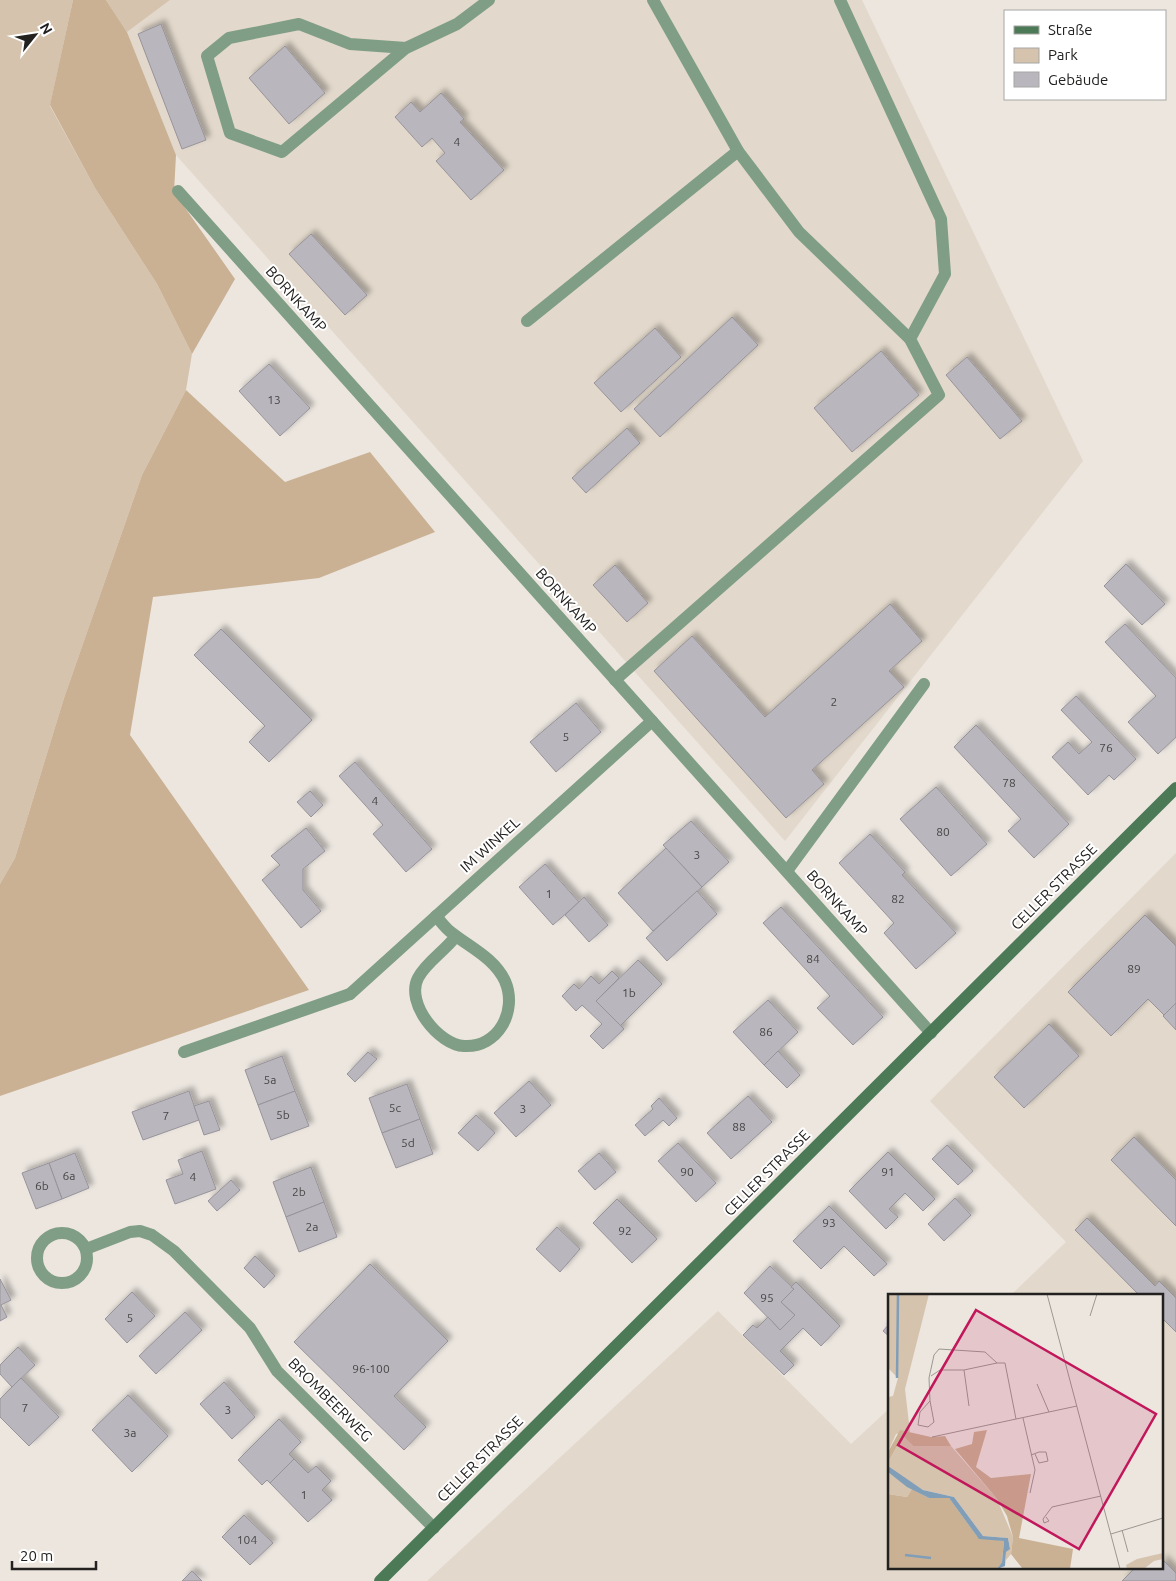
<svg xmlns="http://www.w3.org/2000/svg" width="1176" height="1581" viewBox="0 0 1176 1581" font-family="Ubuntu,sans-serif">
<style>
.built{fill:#e2d8cb}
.green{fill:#d5c3ae}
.forest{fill:#cab193}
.building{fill:#b9b6bd;stroke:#97939a;filter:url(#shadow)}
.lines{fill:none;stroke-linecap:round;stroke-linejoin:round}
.lane{stroke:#7f9e85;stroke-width:12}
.street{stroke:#7f9e85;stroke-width:12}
.secondary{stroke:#4c7a57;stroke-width:12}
.labels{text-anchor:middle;stroke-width:4;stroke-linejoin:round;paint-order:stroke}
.number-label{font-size:12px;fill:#484646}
.street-label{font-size:15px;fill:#23211f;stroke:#fff}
.inset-river{fill:none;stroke:#809eb7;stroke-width:2.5}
.inset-road{fill:none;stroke:#9c9792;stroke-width:1}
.view{fill:#c2185b;fill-opacity:0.15;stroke:#c2185b;stroke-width:2.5}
.inset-edge{fill:none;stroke:#23211f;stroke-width:2.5}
</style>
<defs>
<filter id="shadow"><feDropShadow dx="4.5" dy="-4.5" stdDeviation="2.5" flood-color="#0004"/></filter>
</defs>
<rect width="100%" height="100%" fill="#ece6df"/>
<g class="built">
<path d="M 170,0 L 862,0 L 1083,461 L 785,841 L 176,155 L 127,32 Z"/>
<path d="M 1176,853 L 1176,1581 L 427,1581 L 718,1311 L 851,1444 L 890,1408 L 890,1567 L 1162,1567 L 1162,1295 L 1011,1295 L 1066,1242 L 930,1101 Z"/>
</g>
<g class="green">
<path d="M 0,0 L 73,0 L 50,106 L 95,188 L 157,284 L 192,354 L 186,390 L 142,475 L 64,698 L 15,858 L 0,884 Z"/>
<path d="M 106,0 L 170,0 L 127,32 Z"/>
</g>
<g class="forest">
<path d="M 73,0 L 106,0 L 127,32 L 176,155 L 174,192 L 235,279 L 192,354 L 157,284 L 95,188 L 50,105 Z"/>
<path d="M 186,390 L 285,482 L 370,452 L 435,532 L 319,578 L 153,597 L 130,735 L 309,990 L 0,1096 L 0,884 L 15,858 L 64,698 L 142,475 Z"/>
</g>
<g class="building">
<path d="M 161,24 L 206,140 L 182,149 L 138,34 Z"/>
<path d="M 285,46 L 325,93 L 289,124 L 249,78 Z"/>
<path d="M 441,93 L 464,119 L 460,122 L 504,170 L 471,200 L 436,161 L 445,153 L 432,138 L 422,147 L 395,117 L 411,102 L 420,112 Z"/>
<path d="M 311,234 L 367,295 L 345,315 L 289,254 Z"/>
<path d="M 732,317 L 758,345 L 660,437 L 634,409 Z"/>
<path d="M 655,328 L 681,357 L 621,412 L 594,383 Z"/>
<path d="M 881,351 L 919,395 L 852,452 L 814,408 Z"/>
<path d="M 967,357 L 1022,421 L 1000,439 L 946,375 Z"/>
<path d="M 269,364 L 310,408 L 280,436 L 239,391 Z"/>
<path d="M 627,428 L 640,443 L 586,493 L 572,478 Z"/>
<path d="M 1126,564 L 1165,604 L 1142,625 L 1104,586 Z"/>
<path d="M 615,565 L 648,603 L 627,622 L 593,585 Z"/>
<path d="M 890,604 L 922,641 L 889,671 L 904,687 L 812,770 L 824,784 L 786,818 L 654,671 L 692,636 L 765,717 Z"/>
<path d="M 1125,624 L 1176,678 L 1176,737 L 1158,754 L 1128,722 L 1156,696 L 1105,642 Z"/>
<path d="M 221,629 L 312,720 L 269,762 L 249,742 L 265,726 L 194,655 Z"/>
<path d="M 1076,696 L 1136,759 L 1114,780 L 1109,775 L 1088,795 L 1052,757 L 1068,742 L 1079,754 L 1092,742 L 1061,710 Z"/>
<path d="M 576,703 L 601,732 L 556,772 L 530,742 Z"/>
<path d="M 976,725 L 1069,824 L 1034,858 L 1008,831 L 1021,819 L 954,747 Z"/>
<path d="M 355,762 L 432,849 L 406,872 L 373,834 L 383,825 L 339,776 Z"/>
<path d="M 936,787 L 987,844 L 951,876 L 900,819 Z"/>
<path d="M 310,791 L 323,805 L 311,817 L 297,802 Z"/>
<path d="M 691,821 L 729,862 L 702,887 L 663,845 Z"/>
<path d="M 306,828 L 325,851 L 303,869 L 303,890 L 321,911 L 301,928 L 262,880 L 280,865 L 271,856 Z"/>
<path d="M 870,834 L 905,872 L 902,875 L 956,933 L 916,969 L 884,933 L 894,923 L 839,863 Z"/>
<path d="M 666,848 L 702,887 L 653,931 L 618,893 Z"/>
<path d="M 545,864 L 579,902 L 553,925 L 519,887 Z"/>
<path d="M 697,891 L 717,914 L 667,961 L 646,938 Z"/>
<path d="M 584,897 L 608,925 L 589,942 L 565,915 Z"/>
<path d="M 781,907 L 883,1017 L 853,1045 L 817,1008 L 830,996 L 763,923 Z"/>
<path d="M 1145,915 L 1176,946 L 1176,1003 L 1164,1015 L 1148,999 L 1111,1036 L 1068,992 Z"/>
<path d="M 638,960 L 662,984 L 620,1026 L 596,1001 Z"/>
<path d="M 612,971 L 619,978 L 596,1001 L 624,1029 L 603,1049 L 590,1036 L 602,1024 L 582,1005 L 576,1011 L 562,996 L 574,984 L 579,989 L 591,976 L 599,984 Z"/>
<path d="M 768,1000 L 798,1032 L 764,1065 L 733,1032 Z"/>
<path d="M 1176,1003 L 1176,1030 L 1163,1016 Z"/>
<path d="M 1049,1024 L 1079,1056 L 1024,1108 L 994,1077 Z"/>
<path d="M 778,1051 L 800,1075 L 787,1088 L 764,1065 Z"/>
<path d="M 368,1052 L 377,1059 L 355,1082 L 347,1074 Z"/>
<path d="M 282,1056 L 295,1091 L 258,1105 L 245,1070 Z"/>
<path d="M 529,1081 L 551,1105 L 516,1137 L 494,1113 Z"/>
<path d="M 407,1084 L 420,1119 L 382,1133 L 369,1098 Z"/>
<path d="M 189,1091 L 199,1120 L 143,1140 L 132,1112 Z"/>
<path d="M 295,1091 L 309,1126 L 271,1140 L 258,1105 Z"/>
<path d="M 748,1096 L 772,1122 L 731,1159 L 707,1133 Z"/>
<path d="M 659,1098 L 677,1118 L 669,1126 L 663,1120 L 645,1136 L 635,1125 L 653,1109 L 651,1106 Z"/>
<path d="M 209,1101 L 220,1130 L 204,1135 L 194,1106 Z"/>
<path d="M 476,1115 L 495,1133 L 478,1151 L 458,1133 Z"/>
<path d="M 420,1119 L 433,1154 L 396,1168 L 382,1133 Z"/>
<path d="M 1134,1137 L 1176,1180 L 1176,1226 L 1111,1160 Z"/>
<path d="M 678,1143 L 716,1183 L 696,1202 L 658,1161 Z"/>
<path d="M 947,1145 L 973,1171 L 958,1185 L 932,1159 Z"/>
<path d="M 202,1151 L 216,1189 L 175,1204 L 166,1180 L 183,1174 L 178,1160 Z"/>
<path d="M 888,1152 L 935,1199 L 923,1211 L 905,1193 L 889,1209 L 898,1217 L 886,1229 L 849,1191 Z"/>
<path d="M 75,1153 L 89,1188 L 62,1199 L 49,1163 Z"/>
<path d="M 599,1153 L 616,1172 L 595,1190 L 578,1171 Z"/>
<path d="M 49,1163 L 62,1199 L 36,1209 L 22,1173 Z"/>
<path d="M 311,1167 L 324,1202 L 286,1217 L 273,1182 Z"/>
<path d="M 231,1180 L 240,1190 L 217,1211 L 208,1201 Z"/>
<path d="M 955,1198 L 971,1215 L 944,1241 L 928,1224 Z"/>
<path d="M 617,1199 L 657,1239 L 632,1263 L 593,1223 Z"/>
<path d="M 324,1202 L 337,1237 L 299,1252 L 286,1217 Z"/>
<path d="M 829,1206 L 887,1264 L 874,1276 L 844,1246 L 821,1269 L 793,1241 Z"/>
<path d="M 1087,1218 L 1155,1286 L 1159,1281 L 1176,1298 L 1176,1332 L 1162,1318 L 1162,1295 L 1139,1295 L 1075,1230 Z"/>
<path d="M 557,1227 L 580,1249 L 560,1272 L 536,1249 Z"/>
<path d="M 255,1256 L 275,1276 L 264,1288 L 244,1268 Z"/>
<path d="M 370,1264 L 448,1341 L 394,1396 L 426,1427 L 404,1450 L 294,1342 Z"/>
<path d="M 770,1266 L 794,1289 L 781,1302 L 795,1315 L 780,1330 L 744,1293 Z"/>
<path d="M 0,1279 L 11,1300 L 1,1305 L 7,1317 L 0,1321 Z"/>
<path d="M 796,1282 L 840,1326 L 821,1346 L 803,1328 L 780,1351 L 794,1365 L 784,1375 L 743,1335 L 753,1325 L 757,1328 L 768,1317 L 780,1330 L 795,1315 L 781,1302 L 794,1289 L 791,1287 Z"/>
<path d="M 132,1292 L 155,1316 L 127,1343 L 105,1319 Z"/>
<path d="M 185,1312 L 202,1330 L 156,1374 L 139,1356 Z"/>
<path d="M 890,1323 L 890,1337 L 883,1331 Z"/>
<path d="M 18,1347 L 35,1365 L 12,1387 L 0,1374 L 0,1365 Z"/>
<path d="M 21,1378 L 59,1417 L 29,1446 L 0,1417 L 0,1399 Z"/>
<path d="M 224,1382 L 255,1417 L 232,1439 L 200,1404 Z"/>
<path d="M 128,1395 L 168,1436 L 132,1472 L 92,1430 Z"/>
<path d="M 279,1419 L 301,1442 L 289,1454 L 294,1459 L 270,1483 L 267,1480 L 262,1485 L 238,1460 Z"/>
<path d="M 294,1459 L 308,1473 L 316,1466 L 331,1481 L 322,1490 L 332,1500 L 308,1522 L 270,1483 Z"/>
<path d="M 244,1515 L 273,1543 L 250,1565 L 222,1537 Z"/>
<path d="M 1162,1559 L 1176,1573 L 1176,1581 L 1122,1581 L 1136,1567 L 1162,1567 Z"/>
<path d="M 192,1571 L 202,1581 L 182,1581 Z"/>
</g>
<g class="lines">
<g class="lane">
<path d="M 653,0 L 738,151 L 799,232 L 910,339"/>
<path d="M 406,48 L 350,44 L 299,24 L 229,38 L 207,56 L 230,133 L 282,152 L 406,48 L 457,24 L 489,0"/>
<path d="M 527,321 L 738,151"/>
<path d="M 615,680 L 939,395 L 910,339 L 945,274 L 941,219 L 840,0"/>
<path d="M 787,871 L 924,684"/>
<path d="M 436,916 C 441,922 446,929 452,933 C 471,948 494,958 505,981 C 518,1011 498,1048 464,1046 C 439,1045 405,1003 418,978 C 426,962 445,951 456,936"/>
<path d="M 184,1052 L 350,994"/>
</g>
<g class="street">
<path d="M 178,191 L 931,1033"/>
<path d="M 350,994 L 652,721"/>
<circle cx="62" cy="1258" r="25"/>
<path d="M 86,1249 L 130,1232 L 140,1231 L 152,1235 L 174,1251 L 250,1328 L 277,1371 L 434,1528"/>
</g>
<path class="secondary" d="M 380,1581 L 1176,788"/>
</g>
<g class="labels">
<g class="number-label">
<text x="457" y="146">4</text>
<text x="274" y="404">13</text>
<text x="834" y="706">2</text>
<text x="566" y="741">5</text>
<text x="1106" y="752">76</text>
<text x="1009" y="787">78</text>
<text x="375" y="805">4</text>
<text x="943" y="836">80</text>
<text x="697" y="859">3</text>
<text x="549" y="898">1</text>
<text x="898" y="903">82</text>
<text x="813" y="963">84</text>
<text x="1134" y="973">89</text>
<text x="629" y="997">1b</text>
<text x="766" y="1036">86</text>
<text x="270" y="1084">5a</text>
<text x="395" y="1112">5c</text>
<text x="523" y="1113">3</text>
<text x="283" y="1119">5b</text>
<text x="166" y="1120">7</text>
<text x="739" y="1131">88</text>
<text x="408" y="1147">5d</text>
<text x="687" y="1176">90</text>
<text x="888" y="1176">91</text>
<text x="69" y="1180">6a</text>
<text x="193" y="1181">4</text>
<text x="42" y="1190">6b</text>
<text x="299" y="1196">2b</text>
<text x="829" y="1227">93</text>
<text x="312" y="1231">2a</text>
<text x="625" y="1235">92</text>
<text x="767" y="1302">95</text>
<text x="130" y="1322">5</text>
<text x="371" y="1373">96-100</text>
<text x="25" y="1412">7</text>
<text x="228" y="1414">3</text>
<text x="130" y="1437">3a</text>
<text x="304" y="1499">1</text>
<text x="247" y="1544">104</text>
</g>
<g class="street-label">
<text transform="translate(296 299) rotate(48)" y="5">BORNKAMP</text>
<text transform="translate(566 601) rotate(48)" y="5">BORNKAMP</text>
<text transform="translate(490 845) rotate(-42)" y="5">IM WINKEL</text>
<text transform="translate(1054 887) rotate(-45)" y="5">CELLER STRASSE</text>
<text transform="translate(837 903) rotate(48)" y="5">BORNKAMP</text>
<text transform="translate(767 1173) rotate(-45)" y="5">CELLER STRASSE</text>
<text transform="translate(330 1400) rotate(45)" y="5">BROMBEERWEG</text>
<text transform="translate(480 1459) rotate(-45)" y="5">CELLER STRASSE</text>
</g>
</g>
<g transform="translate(888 1294)">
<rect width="275" height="275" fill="#ece6df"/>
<path d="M 0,0 L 41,0 L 17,95 L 22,138 L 8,140 L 0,158 L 0,103 L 5,102 L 10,84 L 0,74 ZM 15,142 L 25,152 L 63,152 L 109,205 L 125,243 L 123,260 L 118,266 L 118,258 L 122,254 L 120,244 L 95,242 L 66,203 L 35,196 L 2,175 L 0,168 ZM 0,178 L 24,195 L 19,203 L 0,200 ZM 275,259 L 275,265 L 266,267 L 257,274 L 239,275 L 238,271 L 249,265 Z" fill="#d5c3ae"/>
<path d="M 12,136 L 43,143 L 57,142 L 63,152 L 25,152 L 15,142 L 0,168 L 0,158 ZM 99,136 L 88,173 L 103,184 L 143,180 L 131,244 L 185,255 L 182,275 L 134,274 L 123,260 L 125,243 L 119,222 L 109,205 L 67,155 L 84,150 L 86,138 ZM 24,195 L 41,204 L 61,204 L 89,242 L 116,247 L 114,268 L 109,275 L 0,275 L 0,200 L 19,203 Z" fill="#cab193"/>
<path d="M 0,172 L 35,196 L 66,203 L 95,242 L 120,244 L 122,255 L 118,258 L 117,272 L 109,275 L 114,268 L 116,247 L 91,245 L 61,204 L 41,204 L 19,193 L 0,178 Z" fill="#809eb7"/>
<path class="inset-river" d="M 9,84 L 10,0M 17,261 L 43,264"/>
<path class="inset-road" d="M 159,0 L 232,275M 202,22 L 209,0M 76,76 L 81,112M 43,82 L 52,76 L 76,76 L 109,69M 149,90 L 161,118M 42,107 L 46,128 L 40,133 L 30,131 L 32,118 L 42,107 L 41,84 L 46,61 L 51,55 L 97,58 L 109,69 L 117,69 L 128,125M 135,124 L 147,176 L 142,199M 44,143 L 189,112M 143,161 L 151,158 L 158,158 L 160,167 L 151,169 L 147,160M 158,223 L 161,227 L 156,229 L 155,225 L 164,213 L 213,202M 234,236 L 240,258M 223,240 L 275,224"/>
<path class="view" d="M 88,16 L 268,120 L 191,255 L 10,151 Z"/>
<rect width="275" height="275" class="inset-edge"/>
</g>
<rect x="1004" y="10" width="162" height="90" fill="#ffffff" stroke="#a7a6a5"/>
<rect x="1014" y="26" width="25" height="8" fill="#4c7a57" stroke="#a7a6a5"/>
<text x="1048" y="35" font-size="15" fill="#23211f">Straße</text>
<rect x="1014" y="48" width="25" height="15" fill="#d5c3ae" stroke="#a7a6a5"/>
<text x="1048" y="60" font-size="15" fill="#23211f">Park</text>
<rect x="1014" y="72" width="25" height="15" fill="#b9b6bd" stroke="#a7a6a5"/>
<text x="1048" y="85" font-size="15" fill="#23211f">Gebäude</text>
<g transform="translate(35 35) rotate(60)" stroke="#ffffff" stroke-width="4" paint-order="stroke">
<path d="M0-4L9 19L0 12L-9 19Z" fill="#23211f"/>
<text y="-8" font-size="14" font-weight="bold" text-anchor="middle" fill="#23211f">N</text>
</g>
<path d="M12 1561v8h84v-8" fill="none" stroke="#23211f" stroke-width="2.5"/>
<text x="20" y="1561" font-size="15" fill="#23211f" stroke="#ffffff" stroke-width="4" paint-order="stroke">20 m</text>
</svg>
